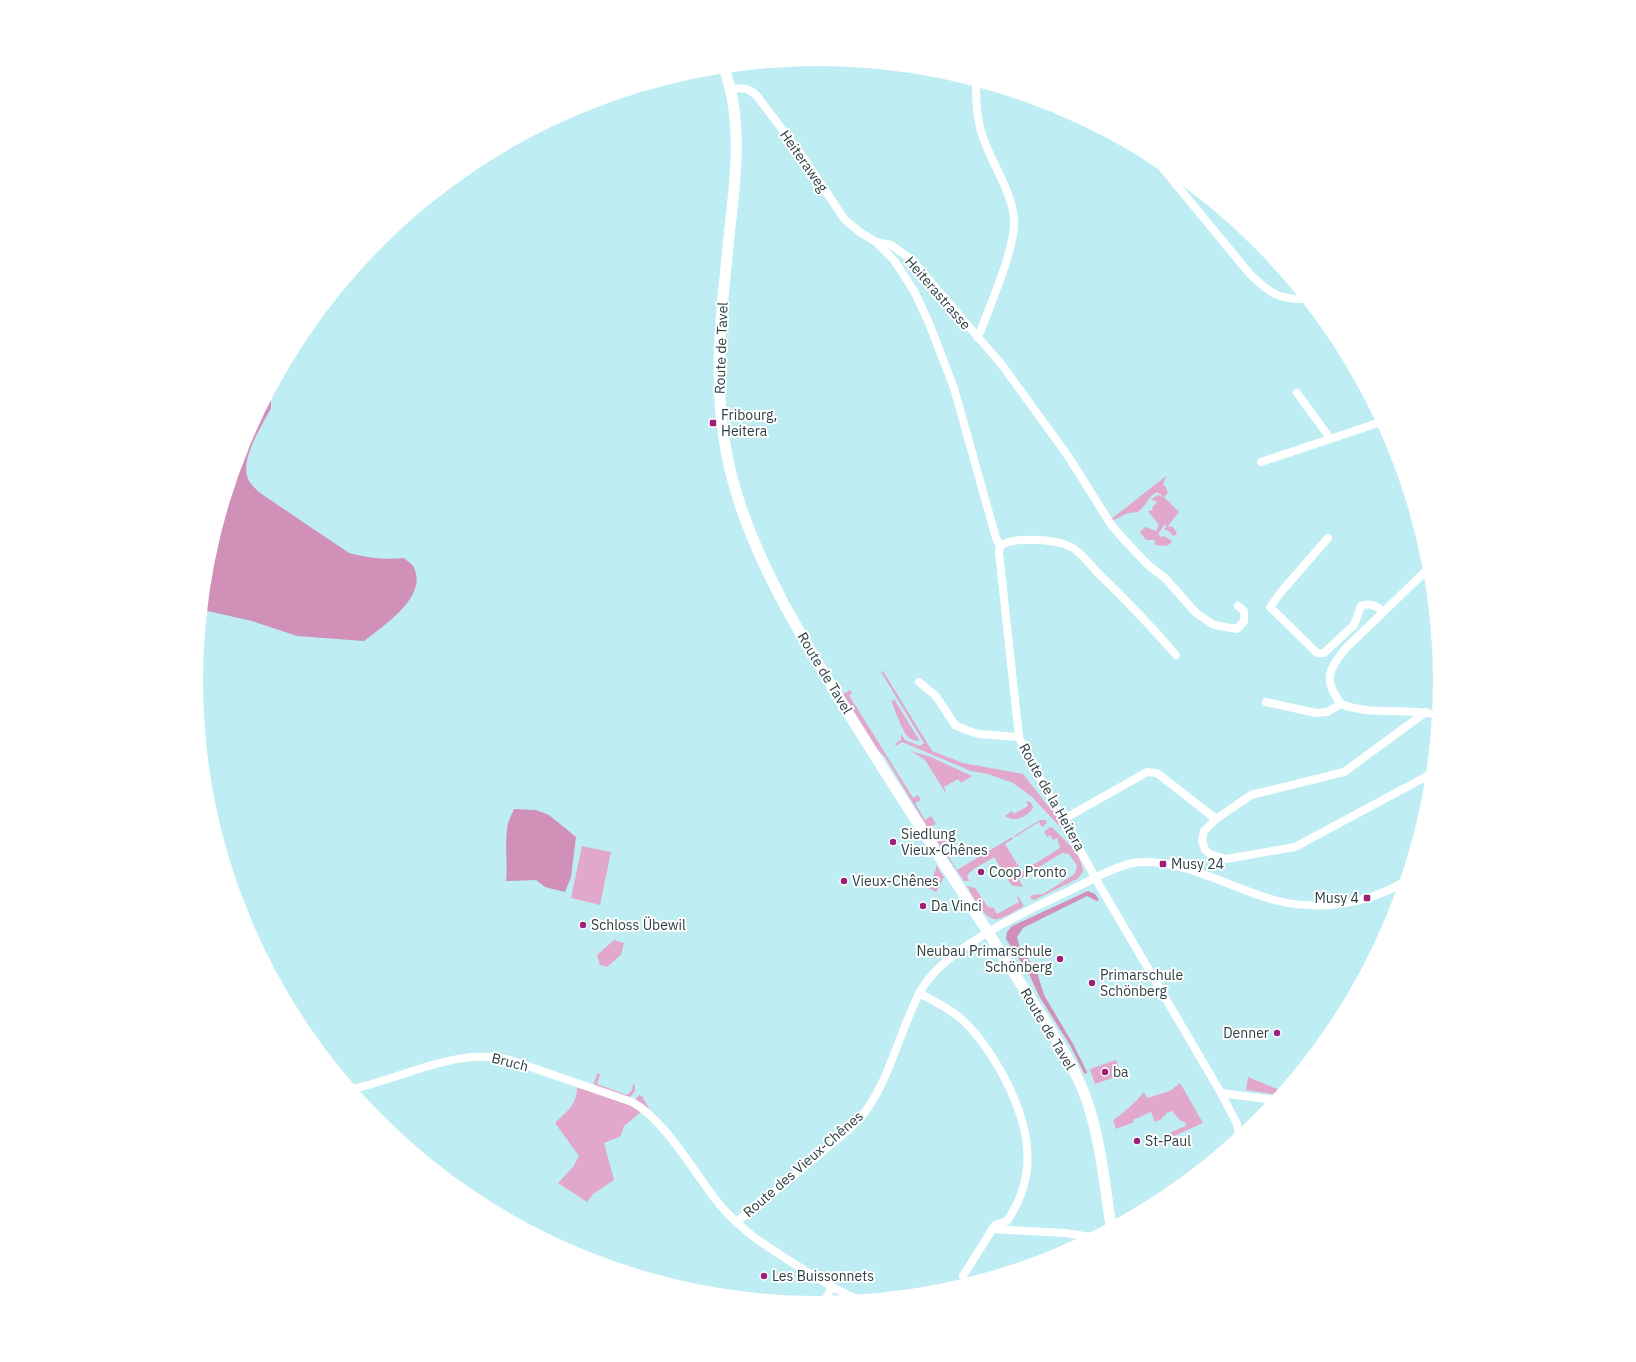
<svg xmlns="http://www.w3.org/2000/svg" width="1636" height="1362" viewBox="0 0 1636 1362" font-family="'IBM Plex Sans',sans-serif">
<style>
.green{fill:#e2a8cb}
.forest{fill:#d190b8}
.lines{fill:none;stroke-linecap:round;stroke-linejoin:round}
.minor{stroke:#fff;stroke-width:8}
.secondary{stroke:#fff;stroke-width:11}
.poi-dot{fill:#9c2279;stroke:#fff;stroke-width:1.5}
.labels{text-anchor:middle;stroke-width:4;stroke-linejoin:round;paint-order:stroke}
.street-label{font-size:14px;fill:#2d4042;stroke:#fff}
.poi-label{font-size:14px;fill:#2d4042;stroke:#fff;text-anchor:start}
</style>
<rect width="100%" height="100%" fill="#beedf3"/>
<g class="green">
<path d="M 1166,476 L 1163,485 L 1166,487 L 1168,493 L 1164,497 L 1179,512 L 1168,526 L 1173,527 L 1177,533 L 1176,535 L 1173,536 L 1169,531 L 1165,530 L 1164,529 L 1167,526 L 1164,525 L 1158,534 L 1161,537 L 1164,536 L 1172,541 L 1170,544 L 1166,546 L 1155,545 L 1154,540 L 1146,540 L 1140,532 L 1145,527 L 1156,531 L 1159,525 L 1148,511 L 1153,510 L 1152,508 L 1157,502 L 1151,499 L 1158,495 L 1164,497 L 1157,492 L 1151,496 L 1144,506 L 1138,512 L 1128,513 L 1112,521 L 1110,520 Z"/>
<path d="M 883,671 L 932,751 L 963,763 L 1023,774 L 1048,806 L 1051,805 L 1065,832 L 1032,797 L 1013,783 L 988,774 L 971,771 L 902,742 L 896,746 L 895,744 L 901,740 L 901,734 L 905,740 L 920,746 L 924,743 L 881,672 Z"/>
<path d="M 850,690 L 852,693 L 849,695 L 913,798 L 918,795 L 921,800 L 915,803 L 925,820 L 931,816 L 936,824 L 928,828 L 885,757 L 877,749 L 843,694 Z"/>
<path d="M 894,699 L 919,740 L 919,741 C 914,741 910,739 907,736 C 904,733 892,705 892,702 Z"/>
<path d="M 911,751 L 931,757 L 972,776 L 961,783 L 958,779 L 944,787 L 946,791 L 945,792 L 925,760 Z"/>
<path d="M 1026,801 C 1030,801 1033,804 1033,808 C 1027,817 1014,823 1005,816 L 1012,811 L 1014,814 L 1028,806 Z"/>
<path d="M 1040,820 L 1045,820 L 1047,823 L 1042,827 L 1039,822 L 1015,837 L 1014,836 Z"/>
<path d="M 1050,827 L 1053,828 C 1064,841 1082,852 1083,872 L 1077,879 L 1034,900 L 1030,898 L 1032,895 L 1043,894 L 1075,874 L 1077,866 L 1069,854 L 1062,853 L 1019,879 L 1023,887 L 1013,886 L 1010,883 L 994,857 L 972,870 L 972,871 L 967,875 L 969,881 L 964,881 L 938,843 L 939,839 L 944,836 L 946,837 L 948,840 L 941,844 L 957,870 L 1012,837 L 1013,839 L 1005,844 L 1022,872 L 1060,848 L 1057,838 L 1053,840 L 1050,835 L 1047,837 L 1044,832 Z"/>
<path d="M 582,846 L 611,852 L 600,905 L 571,898 Z"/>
<path d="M 936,865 L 944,877 L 936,892 L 928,888 L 936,869 Z"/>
<path d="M 967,886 L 975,888 L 988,907 L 994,908 L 997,914 L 1019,902 L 1017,898 L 1018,896 L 1024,906 C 1016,910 1007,917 998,919 C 986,923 972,895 967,886 Z"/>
<path d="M 614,940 L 624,943 L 621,955 L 607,967 L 600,965 L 597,955 Z"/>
<path d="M 1116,1060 L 1121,1075 L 1095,1084 L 1090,1069 Z"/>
<path d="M 599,1073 L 600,1075 L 597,1084 L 627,1095 L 632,1090 L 633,1084 L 635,1085 L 635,1091 L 630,1097 L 626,1098 L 593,1086 L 597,1074 Z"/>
<path d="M 1248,1077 L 1282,1091 L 1279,1095 L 1246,1090 Z"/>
<path d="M 1180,1083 L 1203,1123 L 1172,1137 L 1170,1135 L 1171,1132 L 1186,1126 L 1185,1122 L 1181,1121 L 1172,1111 L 1166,1113 L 1166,1115 L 1163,1116 L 1162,1119 L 1155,1122 L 1151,1112 L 1133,1120 L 1134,1122 L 1116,1129 L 1113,1120 C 1125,1112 1135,1103 1144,1092 L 1147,1098 L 1170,1091 Z"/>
<path d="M 577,1087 C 596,1093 625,1099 641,1112 L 624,1126 L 621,1136 L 604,1143 L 614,1180 L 593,1194 L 587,1202 L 558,1183 L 573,1167 L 579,1156 L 555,1123 C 567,1111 577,1105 577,1087 Z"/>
<path d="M 639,1095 L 642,1096 L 651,1112 L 635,1100 Z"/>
</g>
<g class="forest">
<path d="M 268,397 L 271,401 L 271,408 C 262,426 242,455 247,476 C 249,484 257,490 263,495 L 349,553 C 368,558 384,560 404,558 C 406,560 411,563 413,566 C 430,596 383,626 364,641 L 297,636 L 252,621 L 203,610 L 208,559 L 243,443 Z"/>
<path d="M 514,809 L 536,810 L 549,815 L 576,837 L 571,877 L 565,892 L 545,887 L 536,880 L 506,881 C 508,863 504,842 508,824 C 509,819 512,814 514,809 Z"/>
<path d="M 1088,891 L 1095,894 L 1099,900 L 1097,901 L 1087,896 L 1023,928 L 1017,937 L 1019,945 L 1037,972 L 1044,995 L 1073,1044 L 1087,1072 L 1086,1074 L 1084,1073 L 1070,1045 L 1039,996 L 1029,974 L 1006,939 L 1007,932 L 1012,926 Z"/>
</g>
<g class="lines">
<g class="minor">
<path d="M 976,82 C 976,104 977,125 986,145 C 995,169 1012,193 1014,219 C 1016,247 991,302 981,330 L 977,337"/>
<path d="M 730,89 C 742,87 749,88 757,96 L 803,157 L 845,220 L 861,233 L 876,242 L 894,260 L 914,291 L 929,323 L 954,388 L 996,538 L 1000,546"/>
<path d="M 1156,160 L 1249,273 C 1268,292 1278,300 1306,299"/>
<path d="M 876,242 L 891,245 L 912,260 L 1002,365 L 1068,456 L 1112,526 L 1129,545 L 1148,565 L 1165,578 L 1196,613 L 1214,625 L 1237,629 L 1244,621 L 1244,611 L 1238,606"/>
<path d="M 1297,393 L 1330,438"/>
<path d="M 1261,462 L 1381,422"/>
<path d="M 1328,538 L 1281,592 L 1270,607 L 1317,653 L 1324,653 L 1354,625 L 1361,606 C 1370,602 1376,607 1384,611"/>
<path d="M 1176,655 C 1151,626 1125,599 1098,573 C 1090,565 1081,552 1071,547 C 1055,539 1015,536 1000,546 L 999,552 L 1019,737 L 1024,749 L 1101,888 L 1221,1093 L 1237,1124 L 1239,1136"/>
<path d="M 919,682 L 936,696 L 955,725 L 966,730 L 979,734 L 1019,737"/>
<path d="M 1266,702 L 1316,713 L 1327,712 L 1341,704 C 1371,716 1405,707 1437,715"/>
<path d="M 1341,704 C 1323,680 1328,670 1346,648 L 1429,568"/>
<path d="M 1064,819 L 1147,772 L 1157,773 L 1216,819 L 1251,795 L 1344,772 L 1426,712"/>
<path d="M 1216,819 L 1204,831 L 1202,840 L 1205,850 L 1210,854 L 1226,859 L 1295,847 L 1431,774"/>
<path d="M 919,993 C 932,1000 947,1007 959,1017 C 978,1033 992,1055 1004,1077 C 1029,1125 1040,1173 1007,1221 L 995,1225 L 963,1276"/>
<path d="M 352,1089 C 405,1078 459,1045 513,1061 L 632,1102 C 666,1120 695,1175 720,1205 C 743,1232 766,1246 796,1265 C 816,1277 835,1290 857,1299"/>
<path d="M 1221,1093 L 1275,1100"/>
<path d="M 736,1222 C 766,1198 797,1174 827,1148 C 838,1138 851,1129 861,1117 C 888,1085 900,1030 920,992 C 943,948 1027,911 1071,890 C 1091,880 1111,868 1133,863 C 1159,859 1187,868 1211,877 C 1233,885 1255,895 1278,901 C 1320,911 1367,904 1404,882"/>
<path d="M 992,1229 L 1065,1233 L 1091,1237"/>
<path d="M 824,1302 L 832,1287"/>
</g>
<path class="secondary" d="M 724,68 C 744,123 735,181 729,237 C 720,328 709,405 737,495 C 759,567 800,634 839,698 C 895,790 955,879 1012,970 C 1037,1010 1065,1047 1083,1090 C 1100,1133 1104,1181 1111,1226"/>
</g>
<g class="poi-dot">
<rect x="709" y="419" width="8" height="8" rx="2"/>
<circle cx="893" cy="842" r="4"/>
<rect x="1159" y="860" width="8" height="8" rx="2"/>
<circle cx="981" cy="872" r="4"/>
<circle cx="844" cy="881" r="4"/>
<rect x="1363" y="894" width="8" height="8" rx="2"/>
<circle cx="923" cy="906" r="4"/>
<circle cx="583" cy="925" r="4"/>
<circle cx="1060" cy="959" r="4"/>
<circle cx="1092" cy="983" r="4"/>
<circle cx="1277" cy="1033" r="4"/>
<circle cx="1105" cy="1072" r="4"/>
<circle cx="1137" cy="1141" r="4"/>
<circle cx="764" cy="1276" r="4"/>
</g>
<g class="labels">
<g class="street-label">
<text transform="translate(804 161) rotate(55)" y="5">Heiteraweg</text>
<text transform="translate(938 293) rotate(49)" y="5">Heiterastrasse</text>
<text transform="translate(721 348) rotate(-88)" y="5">Route de Tavel</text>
<text transform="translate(825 673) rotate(59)" y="5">Route de Tavel</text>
<text transform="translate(1052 797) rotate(61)" y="5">Route de la Heitera</text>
<text transform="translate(1048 1029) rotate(59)" y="5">Route de Tavel</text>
<text transform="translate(510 1062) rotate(14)" y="5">Bruch</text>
<text transform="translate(803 1164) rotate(-41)" y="5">Route des Vieux-Chênes</text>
</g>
<g class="poi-label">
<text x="721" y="420">Fribourg,<tspan x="721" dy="16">Heitera</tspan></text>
<text x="901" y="839">Siedlung<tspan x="901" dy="16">Vieux-Chênes</tspan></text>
<text x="1171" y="869">Musy 24</text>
<text x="989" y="877">Coop Pronto</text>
<text x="852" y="886">Vieux-Chênes</text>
<text x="1359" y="903" text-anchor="end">Musy 4</text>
<text x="931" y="911">Da Vinci</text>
<text x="591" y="930">Schloss Übewil</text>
<text x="1052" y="956" text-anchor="end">Neubau Primarschule<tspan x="1052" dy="16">Schönberg</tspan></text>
<text x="1100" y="980">Primarschule<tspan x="1100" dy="16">Schönberg</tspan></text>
<text x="1269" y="1038" text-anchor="end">Denner</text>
<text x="1113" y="1077">ba</text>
<text x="1145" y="1146">St-Paul</text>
<text x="772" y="1281">Les Buissonnets</text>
</g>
</g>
<path d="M0 0H1636V1362H0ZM203 681a615 615 0 1 1 1230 0a615 615 0 1 1-1230 0Z" fill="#fff" fill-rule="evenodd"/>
</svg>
